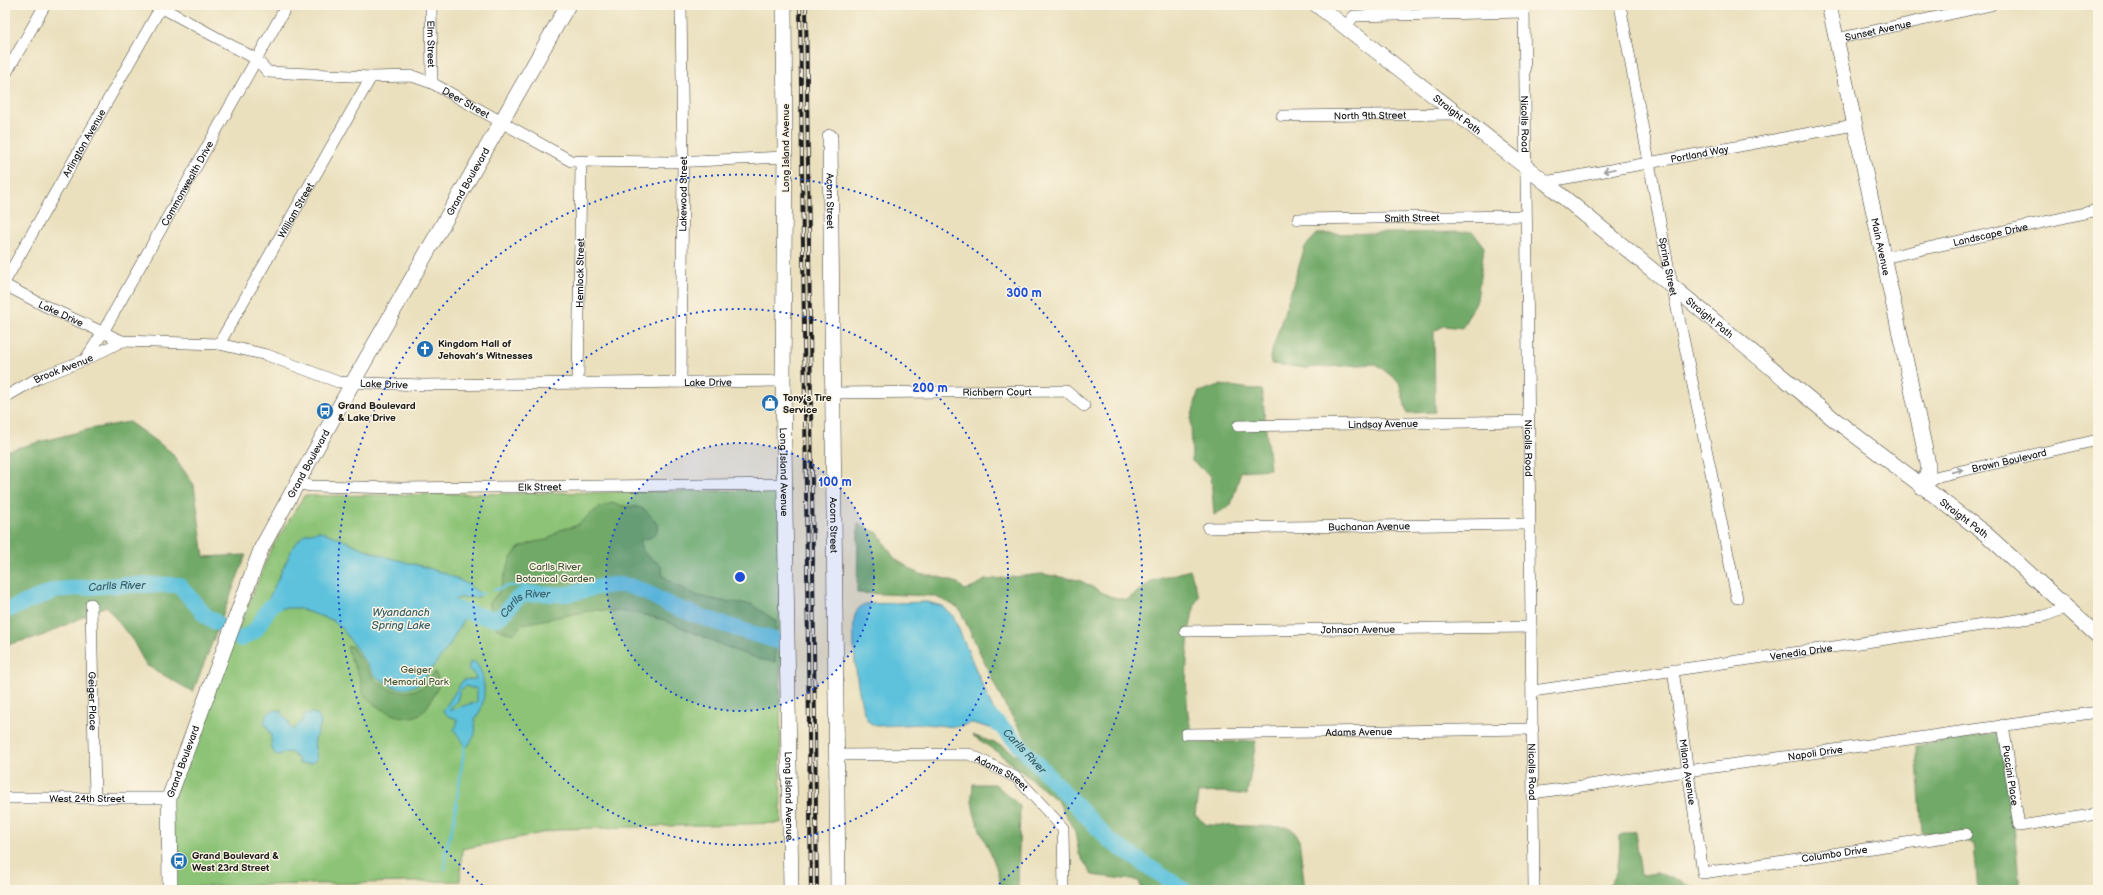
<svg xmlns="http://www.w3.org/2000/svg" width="2103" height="895" viewBox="0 0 2103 895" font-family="'Balsamiq Sans',sans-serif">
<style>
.green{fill:#8cc376;stroke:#547049}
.forest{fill:#71a967;stroke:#466242}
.water{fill:#5ec2dc;stroke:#3d6f7c;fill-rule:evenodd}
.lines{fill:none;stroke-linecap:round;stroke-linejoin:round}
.stream{stroke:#5ec2dc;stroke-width:2.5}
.river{stroke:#5ec2dc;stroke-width:16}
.street-casing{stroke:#3b3934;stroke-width:12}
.secondary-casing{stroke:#3b3934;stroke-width:16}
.street{stroke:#fff;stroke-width:11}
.secondary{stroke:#fff;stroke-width:15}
.rail-casing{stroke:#1c1c1c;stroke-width:4}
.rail{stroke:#fcf5e5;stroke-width:2.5;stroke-dasharray:8;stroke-linecap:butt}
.oneway{stroke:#999}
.ring{fill:none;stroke:#1d4ed8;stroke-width:2;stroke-dasharray:2 4}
.labels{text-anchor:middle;stroke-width:3;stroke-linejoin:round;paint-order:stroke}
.street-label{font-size:10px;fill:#1c1c1c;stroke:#fcf5e5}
.poi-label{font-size:10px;font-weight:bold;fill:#1c1c1c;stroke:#fcf5e5;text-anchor:start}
.park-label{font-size:10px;fill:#43563c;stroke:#fcf5e5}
.water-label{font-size:11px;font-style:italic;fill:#365e69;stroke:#fcf5e5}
.centre{fill:#1d4ed8;stroke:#fcf5e5;stroke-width:2}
.ring-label{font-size:12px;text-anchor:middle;font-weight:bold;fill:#1d4ed8;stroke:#fcf5e5;stroke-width:3;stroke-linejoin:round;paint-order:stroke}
</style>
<rect width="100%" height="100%" fill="#fcf5e5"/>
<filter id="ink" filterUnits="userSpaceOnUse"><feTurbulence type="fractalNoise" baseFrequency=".025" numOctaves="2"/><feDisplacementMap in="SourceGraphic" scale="8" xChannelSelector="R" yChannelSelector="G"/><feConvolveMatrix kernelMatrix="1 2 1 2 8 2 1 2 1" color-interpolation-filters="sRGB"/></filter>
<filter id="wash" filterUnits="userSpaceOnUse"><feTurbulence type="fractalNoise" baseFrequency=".012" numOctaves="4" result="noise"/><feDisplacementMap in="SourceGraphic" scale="16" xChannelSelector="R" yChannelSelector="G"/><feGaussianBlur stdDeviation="0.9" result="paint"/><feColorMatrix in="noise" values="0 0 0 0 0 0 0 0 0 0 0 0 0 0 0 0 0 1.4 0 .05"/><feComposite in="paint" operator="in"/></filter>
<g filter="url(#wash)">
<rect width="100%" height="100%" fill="#eae0be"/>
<path class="green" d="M 779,490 L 781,823 L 562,829 L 462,849 L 460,881 L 170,887 L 169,798 L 271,549 L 304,496 Z"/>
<g class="forest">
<path d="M 1473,232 L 1484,247 L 1477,300 L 1462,328 L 1444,326 L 1434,331 L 1435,412 L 1407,413 L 1399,382 L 1376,364 L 1306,368 L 1271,364 L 1270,357 L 1305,247 L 1317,234 Z"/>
<path d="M 1220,385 L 1262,390 L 1270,469 L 1241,471 L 1231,505 L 1214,515 L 1211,476 L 1192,461 L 1191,419 L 1198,392 Z"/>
<path d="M 129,422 L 171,452 L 194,485 L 204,557 L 246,555 L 193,692 L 146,665 L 133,641 L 106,606 L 42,636 L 5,645 L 5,451 L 90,429 Z"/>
<path d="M 612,503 C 637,512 639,497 658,526 C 656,537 651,538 640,540 C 640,554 651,558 661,565 L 663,576 L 674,584 L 698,596 L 721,601 L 751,604 L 776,621 L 775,662 L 762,660 L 736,651 L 664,620 L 631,612 L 594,610 L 523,624 L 513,634 L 497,629 L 489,604 L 499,592 L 511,558 L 519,548 L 534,542 L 547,540 L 560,530 L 576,526 L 598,508 Z"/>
<path d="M 858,524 L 878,533 L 895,559 L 919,574 L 939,577 L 958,583 L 965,590 L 972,588 L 985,580 L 1042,574 L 1079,580 L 1109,596 L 1127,600 L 1152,581 L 1190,570 L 1199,596 C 1186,617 1184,694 1189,720 C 1190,727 1195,735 1198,743 L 1256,741 L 1247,795 L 1223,792 L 1198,793 L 1195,815 L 1207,825 L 1290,827 L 1299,838 L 1305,890 L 1142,890 L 1139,881 L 1092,875 L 1079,854 L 1075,832 L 1058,801 L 997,752 L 972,735 L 1003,746 L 1021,758 L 1028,742 L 1003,702 L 959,608 L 934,596 L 857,593 Z"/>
<path d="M 351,646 L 376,681 L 391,690 L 407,692 L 422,688 L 435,672 L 440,683 C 436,691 428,709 420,714 C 404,724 375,708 365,696 C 361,691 362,684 360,678 C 355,667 350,659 347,647 Z"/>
<path d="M 1999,732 L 2013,816 L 2020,890 L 1978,890 L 1974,844 L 1922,832 L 1916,746 Z"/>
<path d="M 973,784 L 995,784 L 1020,806 L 1018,890 L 1001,890 C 999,858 976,834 972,802 C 971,797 973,790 973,784 Z"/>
<path d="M 1635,831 L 1641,875 L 1658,873 L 1696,888 L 1697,890 L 1605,890 C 1621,873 1619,857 1620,835 Z"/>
</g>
<g class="water">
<path d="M 320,531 C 338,537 354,545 372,552 C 406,565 452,568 480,594 L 479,597 L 458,598 L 454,601 L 454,607 L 472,608 L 474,612 L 464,618 L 449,646 L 420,684 L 406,689 L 393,687 L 375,676 L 343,630 L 332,620 L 297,608 L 269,608 L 267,602 L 294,545 L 305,534 Z"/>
<path d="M 927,602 L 942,606 L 953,616 L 991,705 L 1008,733 L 972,723 L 956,727 L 925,724 L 877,726 C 873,725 869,723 867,719 C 858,705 850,631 855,615 C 857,609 860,607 865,604 Z"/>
<path d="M 470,662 L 475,662 C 487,673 487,707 475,719 C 475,733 478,732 468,746 L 465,747 L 454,729 L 457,725 L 457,719 L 448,716 L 443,711 L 463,680 L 476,679 L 475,675 L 468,669 ZM 466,686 L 471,688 L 477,688 L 477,702 L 459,707 L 450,711 L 451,707 L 457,701 L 460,690 Z"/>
<path d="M 281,710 L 283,715 L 288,720 L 291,729 L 294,729 L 303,720 L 304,714 L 314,713 L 319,716 L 321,724 C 314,739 313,741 317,758 L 313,763 L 299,764 L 299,760 L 290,752 L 277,755 C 269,750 273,741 270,733 C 268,727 263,725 265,718 L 270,711 Z"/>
</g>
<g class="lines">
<g class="stream">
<path d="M 494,590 L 508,586 L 526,585 L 539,593"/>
<path d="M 477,594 L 484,593"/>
<path d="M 445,869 L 445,854 L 454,820 L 465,743"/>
</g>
<g class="river">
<path id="s1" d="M 453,608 C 463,610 490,620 497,618 C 506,615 511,601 521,596 C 536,590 552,596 567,594 C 585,591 602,584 621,585 C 640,586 659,601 677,608 C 711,621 746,632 781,642"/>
<path id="s2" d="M 5,611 L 56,590 L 116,585 L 179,585 L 206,616 L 217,623"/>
<path d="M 241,639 L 255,631 L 269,608 L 286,594"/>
<path id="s3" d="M 993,719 L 1008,733 L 1110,841 L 1184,890"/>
</g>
</g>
</g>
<g filter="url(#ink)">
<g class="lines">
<g class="street-casing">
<g id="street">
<path id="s4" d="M 157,5 L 256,59 L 268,72 L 371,77 L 412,76 L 432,83 L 571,161 L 671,162 L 785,157"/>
<path id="s5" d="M 431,5 L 432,83"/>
<path id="s6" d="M 1524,5 L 1534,890"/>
<path id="s7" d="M 1620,5 L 1667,260 L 1737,598"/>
<path d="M 1345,27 L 1354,16 L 1524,12"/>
<path id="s8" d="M 1836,39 L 1991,5"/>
<path d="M 5,75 L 45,5"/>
<path id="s9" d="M 1282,116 L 1458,114"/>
<path id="s10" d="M 1545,182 L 1854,125"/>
<path id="s11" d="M 1298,219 L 1526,216"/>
<path id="s12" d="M 1883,258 L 2098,210"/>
<path id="s13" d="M 5,281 L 162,5"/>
<path id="s14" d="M 5,285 L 43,305 L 122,341 L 219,344 L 267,355 L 338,382 L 423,385 L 783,381"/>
<path id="s15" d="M 219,344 L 371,77"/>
<path id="s16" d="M 85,360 L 103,332 L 287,5"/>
<path id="s17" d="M 681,382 L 683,162 L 681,5"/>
<path id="s18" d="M 578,383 L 581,163"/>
<path id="s19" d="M 832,393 L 1066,391 L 1084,406"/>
<path id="s20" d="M 5,397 L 40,377 L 85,360 L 122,341"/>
<path id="s21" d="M 1238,426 L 1528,421"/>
<path id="s22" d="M 296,483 L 311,486 L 402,488 L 784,484"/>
<path id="s23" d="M 1922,487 L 1939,476 L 2098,440"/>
<path id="s24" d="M 1208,528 L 1529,524"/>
<path id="s25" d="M 91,604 L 95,798"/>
<path id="s26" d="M 1185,631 L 1531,627"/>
<path id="s27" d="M 1673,670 L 1703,873 L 1966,834"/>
<path id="s28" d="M 1533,691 L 2044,616 L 2068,607"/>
<path id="s29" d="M 2003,725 L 2019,826 L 2098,814"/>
<path id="s30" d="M 1186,734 L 1533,729"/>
<path id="s31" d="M 836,755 L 969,754 L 1017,778 L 1063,828 L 1064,890"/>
<path id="s32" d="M 1533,793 L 2098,712"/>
<path id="s33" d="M 5,798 L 169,798"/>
</g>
</g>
<g class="secondary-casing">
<g id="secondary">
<path id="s34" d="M 784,5 L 785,146 L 783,381 L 791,890"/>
<path id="s35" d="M 1317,5 L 1545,182 L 1835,420 L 1987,535 L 2098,636"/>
<path id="s36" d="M 1829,5 L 1928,464 L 1928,472 L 1922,487"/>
<path id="s37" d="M 830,137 L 838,890"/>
<path id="s38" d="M 170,890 L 169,798 L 262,547 L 353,382 L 568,5"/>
</g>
</g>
<use href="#street" class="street"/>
<use href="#secondary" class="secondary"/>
<g class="rail-casing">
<g id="rail">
<path d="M 800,5 L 811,890"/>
<path d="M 806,5 L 817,890"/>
</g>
</g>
<use href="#rail" class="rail"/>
</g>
<defs><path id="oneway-shaft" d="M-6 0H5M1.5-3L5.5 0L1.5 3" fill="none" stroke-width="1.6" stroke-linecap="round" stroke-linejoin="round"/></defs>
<g class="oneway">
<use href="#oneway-shaft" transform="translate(1609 170) rotate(169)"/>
<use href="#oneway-shaft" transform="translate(1957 471) rotate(-13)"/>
</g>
</g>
<circle cx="740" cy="577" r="134" fill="#1d4ed8" fill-opacity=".12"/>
<g class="ring">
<circle cx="740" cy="577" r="134"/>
<circle cx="740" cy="577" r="268"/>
<path d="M487 889A402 402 0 1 1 993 889"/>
</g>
<defs>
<g id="church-disc" transform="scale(0.9)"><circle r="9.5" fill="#1f6fb2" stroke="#fcf5e5"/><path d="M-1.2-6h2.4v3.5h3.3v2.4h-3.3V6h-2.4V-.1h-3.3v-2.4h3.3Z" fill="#fff"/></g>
<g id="shop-disc" transform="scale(0.9)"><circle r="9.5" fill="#1f6fb2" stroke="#fcf5e5"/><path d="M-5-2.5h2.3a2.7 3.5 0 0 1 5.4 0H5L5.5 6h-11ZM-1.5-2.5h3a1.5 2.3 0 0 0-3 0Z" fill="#fff"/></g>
<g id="bus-disc" transform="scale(0.9)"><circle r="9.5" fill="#1f6fb2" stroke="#fcf5e5"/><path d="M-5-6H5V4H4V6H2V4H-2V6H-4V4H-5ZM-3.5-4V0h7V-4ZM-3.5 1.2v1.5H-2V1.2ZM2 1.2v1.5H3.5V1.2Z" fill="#fff"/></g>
</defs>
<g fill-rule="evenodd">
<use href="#church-disc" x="425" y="349"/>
<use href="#shop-disc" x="770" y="403"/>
<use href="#bus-disc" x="325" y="411"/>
<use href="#bus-disc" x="179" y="861"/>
</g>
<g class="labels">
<g class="street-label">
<text dy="4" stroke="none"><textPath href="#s8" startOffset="43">Sunset Avenue</textPath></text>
<text dy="4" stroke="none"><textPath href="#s5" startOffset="39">Elm Street</textPath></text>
<text dy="4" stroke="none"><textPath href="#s4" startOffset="335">Deer Street</textPath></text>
<text dy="4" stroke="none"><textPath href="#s35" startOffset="178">Straight Path</textPath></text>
<text dy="4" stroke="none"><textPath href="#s9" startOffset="88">North 9th Street</textPath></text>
<text dy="4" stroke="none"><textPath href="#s6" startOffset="119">Nicolls Road</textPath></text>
<text dy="4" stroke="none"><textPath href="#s13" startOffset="159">Arlington Avenue</textPath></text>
<text transform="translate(785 148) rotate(-90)" y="4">Long Island Avenue</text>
<text dy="4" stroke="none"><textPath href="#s10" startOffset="157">Portland Way</textPath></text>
<text dy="4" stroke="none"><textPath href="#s38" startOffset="779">Grand Boulevard</textPath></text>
<text dy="4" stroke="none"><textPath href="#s16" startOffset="204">Commonwealth Drive</textPath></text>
<text dy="4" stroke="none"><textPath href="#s17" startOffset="188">Lakewood Street</textPath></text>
<text dy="4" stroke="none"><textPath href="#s37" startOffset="64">Acorn Street</textPath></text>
<text dy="4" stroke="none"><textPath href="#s15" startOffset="154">William Street</textPath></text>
<text dy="4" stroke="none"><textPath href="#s11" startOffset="114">Smith Street</textPath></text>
<text dy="4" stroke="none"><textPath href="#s12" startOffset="110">Landscape Drive</textPath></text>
<text dy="4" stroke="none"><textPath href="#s36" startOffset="247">Main Avenue</textPath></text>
<text dy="4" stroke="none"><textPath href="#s7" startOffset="266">Spring Street</textPath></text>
<text dy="4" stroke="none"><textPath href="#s18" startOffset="110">Hemlock Street</textPath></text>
<text dy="4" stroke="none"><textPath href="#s14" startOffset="63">Lake Drive</textPath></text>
<text dy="4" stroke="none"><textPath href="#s35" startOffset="502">Straight Path</textPath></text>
<text dy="4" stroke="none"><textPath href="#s20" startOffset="65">Brook Avenue</textPath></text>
<text dy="4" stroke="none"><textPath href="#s14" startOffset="722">Lake Drive</textPath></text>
<text dy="4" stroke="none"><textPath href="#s14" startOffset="398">Lake Drive</textPath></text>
<text dy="4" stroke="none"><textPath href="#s19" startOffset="165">Richbern Court</textPath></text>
<text dy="4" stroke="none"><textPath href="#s21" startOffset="145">Lindsay Avenue</textPath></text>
<text dy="4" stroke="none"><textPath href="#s6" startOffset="443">Nicolls Road</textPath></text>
<text dy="4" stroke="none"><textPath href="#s23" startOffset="92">Brown Boulevard</textPath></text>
<text dy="4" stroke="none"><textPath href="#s38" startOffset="455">Grand Boulevard</textPath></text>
<text dy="4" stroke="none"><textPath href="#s34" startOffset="467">Long Island Avenue</textPath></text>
<text dy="4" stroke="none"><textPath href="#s22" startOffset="244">Elk Street</textPath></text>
<text dy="4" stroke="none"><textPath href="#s35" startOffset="826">Straight Path</textPath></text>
<text dy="4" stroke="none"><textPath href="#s37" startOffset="388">Acorn Street</textPath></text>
<text dy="4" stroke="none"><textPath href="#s24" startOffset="161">Buchanan Avenue</textPath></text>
<text dy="4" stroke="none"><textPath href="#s26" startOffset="173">Johnson Avenue</textPath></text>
<text dy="4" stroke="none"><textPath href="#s28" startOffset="271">Venedia Drive</textPath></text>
<text dy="4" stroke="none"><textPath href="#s25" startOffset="97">Geiger Place</textPath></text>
<text dy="4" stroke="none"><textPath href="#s30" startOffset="173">Adams Avenue</textPath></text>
<text dy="4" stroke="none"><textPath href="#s32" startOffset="285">Napoli Drive</textPath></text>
<text dy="4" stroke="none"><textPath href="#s38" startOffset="131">Grand Boulevard</textPath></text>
<text dy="4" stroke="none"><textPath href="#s6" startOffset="767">Nicolls Road</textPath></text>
<text dy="4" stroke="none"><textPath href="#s27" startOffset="103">Milano Avenue</textPath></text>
<text dy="4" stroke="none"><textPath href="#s31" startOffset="171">Adams Street</textPath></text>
<text dy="4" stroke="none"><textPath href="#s29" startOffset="51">Puccini Place</textPath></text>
<text dy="4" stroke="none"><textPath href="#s34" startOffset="791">Long Island Avenue</textPath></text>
<text dy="4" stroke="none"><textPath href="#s33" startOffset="82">West 24th Street</textPath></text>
<text dy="4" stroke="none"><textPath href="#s27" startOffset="338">Columbo Drive</textPath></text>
</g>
<g class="poi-label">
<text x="438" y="347">Kingdom Hall of<tspan x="438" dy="12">Jehovah’s Witnesses</tspan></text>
<text x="783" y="401">Tony’s Tire<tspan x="783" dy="12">Service</tspan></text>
<text x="338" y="409">Grand Boulevard<tspan x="338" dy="12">&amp; Lake Drive</tspan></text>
<text x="192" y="859">Grand Boulevard &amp;<tspan x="192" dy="12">West 23rd Street</tspan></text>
</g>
<g class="park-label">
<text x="555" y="570">Carlls River<tspan x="555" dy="12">Botanical Garden</tspan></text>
<text x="416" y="673">Geiger<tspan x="416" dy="12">Memorial Park</tspan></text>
</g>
<g class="water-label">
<text dy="4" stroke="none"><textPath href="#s2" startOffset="116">Carlls River</textPath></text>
<text dy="4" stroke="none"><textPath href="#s1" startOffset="79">Carlls River</textPath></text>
<text x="401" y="616">Wyandanch<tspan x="401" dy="13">Spring Lake</tspan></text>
<text dy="4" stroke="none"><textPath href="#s3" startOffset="45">Carlls River</textPath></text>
</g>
</g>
<circle cx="740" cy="577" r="6" class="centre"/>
<g class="ring-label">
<text x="1024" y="297">300 m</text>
<text x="930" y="392">200 m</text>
<text x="835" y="486">100 m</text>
</g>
<rect width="2103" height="895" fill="none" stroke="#fcf5e5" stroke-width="20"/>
</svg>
